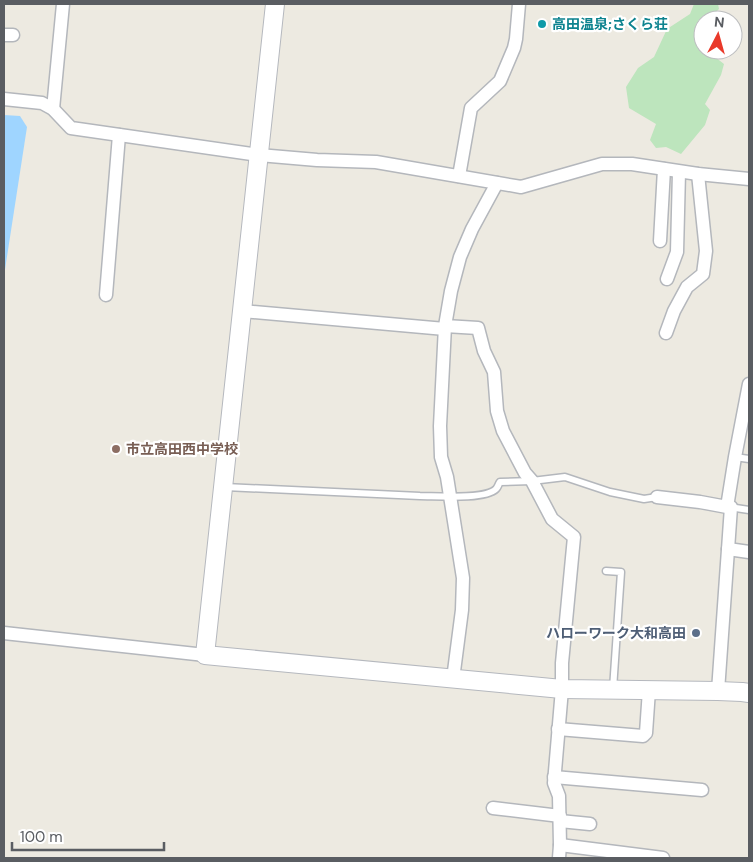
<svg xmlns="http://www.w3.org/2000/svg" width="753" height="862" viewBox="0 0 753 862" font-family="'DM Sans','Noto Sans JP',sans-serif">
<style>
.green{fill:#bde5bd}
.water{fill:#9fd5ff}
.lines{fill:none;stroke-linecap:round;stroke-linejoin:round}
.lane-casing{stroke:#b4b7bc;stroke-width:9}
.street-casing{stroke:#b4b7bc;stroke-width:15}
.secondary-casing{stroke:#b5b8be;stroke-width:20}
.lane{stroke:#fff;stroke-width:6}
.street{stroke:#fff;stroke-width:12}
.secondary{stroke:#fff;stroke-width:18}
.culture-dot{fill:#0f9aa8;stroke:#fff;stroke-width:2}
.education-dot{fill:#8d6e63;stroke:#fff;stroke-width:2}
.service-dot{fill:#5c6f8a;stroke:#fff;stroke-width:2}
.labels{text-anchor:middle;stroke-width:4.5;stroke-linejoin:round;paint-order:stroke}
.culture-label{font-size:14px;font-weight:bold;fill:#0d838f;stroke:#fff;text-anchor:start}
.education-label{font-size:14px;font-weight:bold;fill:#785e54;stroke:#fff;text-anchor:start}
.service-label{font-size:14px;font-weight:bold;fill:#4e5e75;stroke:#fff;text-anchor:end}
</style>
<rect width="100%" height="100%" fill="#edeae1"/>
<path class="green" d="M 694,4 L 718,4 L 719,9 L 707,20 L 703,20 L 703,50 L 711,50 L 715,57 L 724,64 L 721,75 L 705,104 L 710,110 L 705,125 L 681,154 L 666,147 L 656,148 L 650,140 L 656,124 L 629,108 L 626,87 L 638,68 L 654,57 L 667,29 L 690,14 Z"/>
<path class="water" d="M 4,115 L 20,116 L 27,127 L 4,276 Z"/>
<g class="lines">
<g class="lane-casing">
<g id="lane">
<path d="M 735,457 L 749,459"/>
<path d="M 225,487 L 420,496 C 436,496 485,500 496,489 C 498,487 498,485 500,482 L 532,481 L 565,477 L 610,492 L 644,499 L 657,497"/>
<path d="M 729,507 L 749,510"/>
<path d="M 606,571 L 621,572 L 613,689"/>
</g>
</g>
<g class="street-casing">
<g id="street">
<path d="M 4,35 L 13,35"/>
<path d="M 4,99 L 42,103 L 53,109 L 71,128 L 259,155 L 317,160 L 376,162 L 521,187 L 602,164 L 632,164 L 698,174 L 749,179"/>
<path d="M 53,109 L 63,4"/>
<path d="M 459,176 L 471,108 L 500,81 L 514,48 L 516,39 L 519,4"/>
<path d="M 660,241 L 664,169"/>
<path d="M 667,279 L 677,252 L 679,172"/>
<path d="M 106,295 L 119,135"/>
<path d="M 242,311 L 445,329"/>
<path d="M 445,326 L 478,328 L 484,351 L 494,372 L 497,411 L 503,431 L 525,473 L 532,481 L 552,519 L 574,537 L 562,663 L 562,689 L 554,783 L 559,796 L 560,845 L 559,858"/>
<path d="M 666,333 L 674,311 L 687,287 L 703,274 L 706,251 L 698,174"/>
<path d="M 657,497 L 700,502 L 727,507 L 735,457 L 749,384"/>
<path d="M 728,549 L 749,552"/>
<path d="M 4,633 L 205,655"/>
<path d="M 453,679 L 462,610 L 463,578 L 447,477 L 441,457 L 440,426 L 445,326 L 451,291 L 460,257 L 472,229 L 497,183"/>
<path d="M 718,691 L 731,507"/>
<path d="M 558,729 L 643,736 L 646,733 L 649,690"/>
<path d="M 554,777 L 702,790"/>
<path d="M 493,808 L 560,816"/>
<path d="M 560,821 L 590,824"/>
<path d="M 560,845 L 663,858"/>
</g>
</g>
<g class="secondary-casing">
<path id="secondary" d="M 275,4 L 205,655 L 562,689 L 718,691 L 742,692 L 749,693"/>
</g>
<use href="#lane" class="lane"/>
<use href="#street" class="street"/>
<use href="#secondary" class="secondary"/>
</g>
<circle class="culture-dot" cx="542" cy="24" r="5"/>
<circle class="education-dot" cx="116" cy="449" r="5"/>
<circle class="service-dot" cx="696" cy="633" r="5"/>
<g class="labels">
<g class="culture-label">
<text x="552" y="29">高田温泉;さくら荘</text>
</g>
<g class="education-label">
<text x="126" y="454">市立高田西中学校</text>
</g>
<g class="service-label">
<text x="686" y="638">ハローワーク大和高田</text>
</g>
</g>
<rect width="753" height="862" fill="none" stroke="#5a5d62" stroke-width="10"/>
<g transform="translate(718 35) rotate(6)"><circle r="24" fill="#ffffff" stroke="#bdbec0"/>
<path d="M0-4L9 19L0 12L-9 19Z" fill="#e9392a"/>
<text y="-8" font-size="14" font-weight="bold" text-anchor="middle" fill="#5a5d62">N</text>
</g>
<path d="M12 842v8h152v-8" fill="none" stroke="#5a5d62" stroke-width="2.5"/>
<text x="20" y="842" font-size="15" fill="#5a5d62" stroke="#ffffff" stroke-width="4" paint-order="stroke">100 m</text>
</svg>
